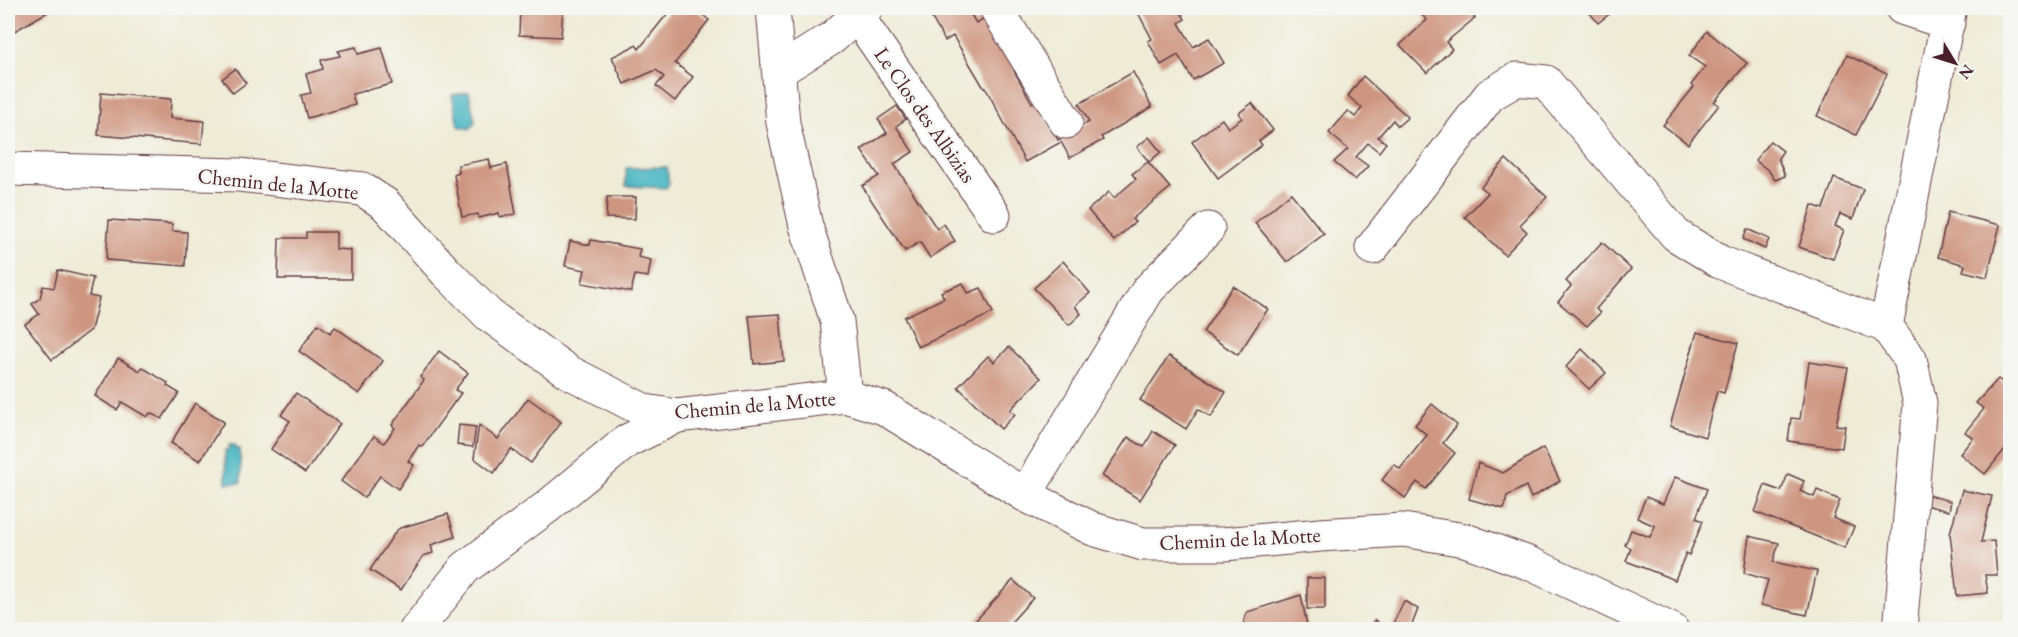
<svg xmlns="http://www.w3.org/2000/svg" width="2018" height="637" viewBox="0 0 2018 637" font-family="'EB Garamond',serif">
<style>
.water{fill:#48b6c2;stroke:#496a76;stroke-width:1.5}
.building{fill:#ce9580}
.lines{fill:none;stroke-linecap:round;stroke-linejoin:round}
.minor-casing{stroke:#633e45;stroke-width:35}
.minor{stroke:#fff;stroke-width:33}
.labels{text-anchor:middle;stroke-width:5;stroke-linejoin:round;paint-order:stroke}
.street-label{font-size:21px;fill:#4a1f2b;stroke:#f6f6f2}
</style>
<rect width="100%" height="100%" fill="#f6f6f2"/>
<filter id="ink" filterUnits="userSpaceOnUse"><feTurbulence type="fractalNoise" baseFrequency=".0167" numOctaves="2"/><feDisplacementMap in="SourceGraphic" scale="12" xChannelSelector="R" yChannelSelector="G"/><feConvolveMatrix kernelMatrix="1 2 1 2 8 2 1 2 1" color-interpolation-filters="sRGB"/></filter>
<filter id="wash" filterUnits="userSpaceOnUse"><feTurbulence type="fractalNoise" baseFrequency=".008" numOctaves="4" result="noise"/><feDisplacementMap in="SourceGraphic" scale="24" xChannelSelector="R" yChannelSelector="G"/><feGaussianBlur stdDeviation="1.35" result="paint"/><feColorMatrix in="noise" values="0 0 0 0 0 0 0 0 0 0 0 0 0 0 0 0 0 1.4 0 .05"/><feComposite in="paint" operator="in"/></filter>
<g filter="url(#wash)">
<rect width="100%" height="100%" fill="#eeebd6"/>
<g class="water">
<path d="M 469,92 L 475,122 L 469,129 L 458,126 L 452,95 Z"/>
<path d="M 667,167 L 669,185 L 666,188 L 626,186 L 626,168 Z"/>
<path d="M 229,445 L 235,445 L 236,449 L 240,449 L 241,483 L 226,483 L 225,450 L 229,450 Z"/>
</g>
<g id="blocks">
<g class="building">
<path d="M 8,8 L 50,8 L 51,10 L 15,31 L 8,19 Z"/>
<path d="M 520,8 L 563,8 L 561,37 L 519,35 Z"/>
<path d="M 672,8 L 694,8 L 709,20 L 675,63 L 693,77 L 675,101 L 656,86 L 664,77 L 656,70 L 624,84 L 612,57 L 636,45 L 639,49 Z"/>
<path d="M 926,8 L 967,8 L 976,23 L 986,17 L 1016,69 L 1014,71 L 1032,103 L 1036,101 L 1058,140 L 1089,122 L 1079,104 L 1133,72 L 1152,107 L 1101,137 L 1103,140 L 1070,158 L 1061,142 L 1025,162 L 985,87 L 984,88 L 953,36 L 945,41 Z"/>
<path d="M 1129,8 L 1178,8 L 1185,19 L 1179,23 L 1193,47 L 1209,38 L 1224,63 L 1193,80 L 1178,55 L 1161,65 L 1148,41 L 1152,39 L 1137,11 L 1132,13 Z"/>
<path d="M 1429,8 L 1465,8 L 1475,18 L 1446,42 L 1452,49 L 1427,73 L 1400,45 L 1427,20 L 1421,14 Z"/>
<path d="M 1586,8 L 1617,8 L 1598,23 Z"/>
<path d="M 1707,31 L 1747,63 L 1714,102 L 1719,105 L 1688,144 L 1663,125 L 1694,87 L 1691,85 L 1705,67 L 1689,56 Z"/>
<path d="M 356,47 L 358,54 L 382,48 L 392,84 L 352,94 L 355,105 L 307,118 L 301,95 L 311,93 L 306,74 L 323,69 L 321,60 L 340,56 L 338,51 Z"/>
<path d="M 1847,55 L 1887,74 L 1856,135 L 1817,116 Z"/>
<path d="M 235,69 L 246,83 L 233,93 L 222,79 Z"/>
<path d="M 1363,76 L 1408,117 L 1398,126 L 1393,120 L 1378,137 L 1386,143 L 1379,152 L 1368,143 L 1356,157 L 1368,166 L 1355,180 L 1334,162 L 1348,149 L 1329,133 L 1348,111 L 1355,117 L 1362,108 L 1348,96 Z"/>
<path d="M 101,93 L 171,99 L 170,118 L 204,121 L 202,144 L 98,135 Z"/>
<path d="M 1252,103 L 1273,130 L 1259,141 L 1262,145 L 1218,178 L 1192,142 L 1222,119 L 1228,128 L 1242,118 L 1239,113 Z"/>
<path d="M 897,106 L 906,119 L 896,126 L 913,152 L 894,164 L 937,229 L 944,224 L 955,241 L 930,258 L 920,242 L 905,251 L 862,186 L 879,176 L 861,150 L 887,133 L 878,119 Z"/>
<path d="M 1149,137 L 1161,152 L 1149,162 L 1137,147 Z"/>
<path d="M 1770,141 L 1783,151 L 1778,158 L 1785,176 L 1775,180 L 1769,171 L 1755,160 Z"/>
<path d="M 489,159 L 491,168 L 507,164 L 516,214 L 500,217 L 499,213 L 479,218 L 478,214 L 462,217 L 454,175 L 459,173 L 458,165 Z"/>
<path d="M 1506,159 L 1547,197 L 1520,225 L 1527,232 L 1505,255 L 1465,217 L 1488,193 L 1481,187 Z"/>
<path d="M 1148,162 L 1170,188 L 1132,219 L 1135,222 L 1114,241 L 1088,210 L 1109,192 L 1114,198 L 1136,179 L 1132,174 Z"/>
<path d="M 1834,178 L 1863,189 L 1853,219 L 1840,214 L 1835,226 L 1844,230 L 1833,259 L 1799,247 L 1812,205 L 1823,209 Z"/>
<path d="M 1291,193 L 1324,234 L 1287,262 L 1255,223 Z"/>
<path d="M 607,197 L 636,197 L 635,219 L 606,218 Z"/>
<path d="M 1948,212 L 2000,225 L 1987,277 L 1963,271 L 1965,265 L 1938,257 Z"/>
<path d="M 109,220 L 172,224 L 172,231 L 187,232 L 185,266 L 106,260 Z"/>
<path d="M 1747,229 L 1769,239 L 1765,249 L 1743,239 Z"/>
<path d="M 306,232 L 336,232 L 336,249 L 351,250 L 351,279 L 278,279 L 279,238 L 306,238 Z"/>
<path d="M 591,240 L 640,249 L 638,257 L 651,260 L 648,277 L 635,275 L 631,292 L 582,283 L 585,270 L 565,266 L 570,241 L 590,245 Z"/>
<path d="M 1602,242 L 1631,269 L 1596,309 L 1600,313 L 1587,326 L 1558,302 L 1571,286 L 1566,281 Z"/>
<path d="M 1063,261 L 1090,293 L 1075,306 L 1081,314 L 1069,325 L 1034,288 Z"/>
<path d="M 58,270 L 93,278 L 89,296 L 99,298 L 91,330 L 52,360 L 25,324 L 39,314 L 32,304 L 40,298 L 43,286 L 54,288 Z"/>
<path d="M 963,283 L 968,293 L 981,288 L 993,313 L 918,347 L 904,317 L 944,298 L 941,292 Z"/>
<path d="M 1233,286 L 1268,309 L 1238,355 L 1203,332 Z"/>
<path d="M 780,314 L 784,361 L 754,364 L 749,316 Z"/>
<path d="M 318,324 L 330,333 L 335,327 L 383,361 L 359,394 L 299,351 Z"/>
<path d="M 1697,332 L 1738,343 L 1724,393 L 1717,391 L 1705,437 L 1670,426 Z"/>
<path d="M 1009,347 L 1041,378 L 1010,410 L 1015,414 L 1001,429 L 958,387 L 988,356 L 994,362 Z"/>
<path d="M 1582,349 L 1606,373 L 1589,389 L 1566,367 Z"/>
<path d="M 439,351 L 468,373 L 455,390 L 461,393 L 422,447 L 419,445 L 408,461 L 414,465 L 398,489 L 380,476 L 364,498 L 341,481 L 374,436 L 384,443 L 395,428 L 392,425 L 424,380 L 420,377 Z"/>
<path d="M 1169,356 L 1226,392 L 1211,417 L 1198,409 L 1186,429 L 1140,400 Z"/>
<path d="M 118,358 L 140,371 L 142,367 L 168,383 L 167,386 L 179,393 L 162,419 L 150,413 L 147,417 L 122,402 L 117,410 L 95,396 Z"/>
<path d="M 1809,362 L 1848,368 L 1836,425 L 1845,426 L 1842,448 L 1788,441 L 1791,418 L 1800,419 Z"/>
<path d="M 2010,378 L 2010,443 L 1985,474 L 1960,454 L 1973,438 L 1965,432 L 1984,409 L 1976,403 L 1998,379 L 2005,384 Z"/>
<path d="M 296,393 L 340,424 L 305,473 L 271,449 L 290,421 L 281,415 Z"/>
<path d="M 528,398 L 561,422 L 531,463 L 511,449 L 494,473 L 474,458 L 479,425 L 498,439 Z"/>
<path d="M 195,403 L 224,422 L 200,461 L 171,443 Z"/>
<path d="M 1432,404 L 1457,425 L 1443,443 L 1455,453 L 1426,489 L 1417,482 L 1405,498 L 1382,480 L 1394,464 L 1400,469 L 1427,435 L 1415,425 Z"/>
<path d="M 459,425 L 476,427 L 473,447 L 457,445 Z"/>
<path d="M 1153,431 L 1175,445 L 1140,500 L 1102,476 L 1128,437 L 1144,447 Z"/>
<path d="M 1543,448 L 1560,481 L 1531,498 L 1526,486 L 1507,496 L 1504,509 L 1469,499 L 1478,463 L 1503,473 Z"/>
<path d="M 1788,474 L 1804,481 L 1800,491 L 1814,497 L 1817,490 L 1840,500 L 1833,518 L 1854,527 L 1845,548 L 1755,512 L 1765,485 L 1781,491 Z"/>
<path d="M 1675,477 L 1707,489 L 1696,518 L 1703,521 L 1689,555 L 1686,553 L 1675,580 L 1626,561 L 1631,548 L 1625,545 L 1631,530 L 1650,537 L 1655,526 L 1637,518 L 1646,497 L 1663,504 Z"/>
<path d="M 1962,490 L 1992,496 L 1981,542 L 1994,541 L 1997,575 L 1985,575 L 1988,593 L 1957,596 L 1950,533 Z"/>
<path d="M 1923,494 L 1951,501 L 1949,511 L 1921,504 Z"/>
<path d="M 448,514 L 455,537 L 431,545 L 433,553 L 423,556 L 401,590 L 370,570 L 396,531 L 400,528 Z"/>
<path d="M 1749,536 L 1779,543 L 1773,562 L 1817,571 L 1807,615 L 1761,605 L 1768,580 L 1744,573 Z"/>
<rect x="1307" y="578" width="18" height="31"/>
<path d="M 1013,580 L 1033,598 L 1004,630 L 967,630 Z"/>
<path d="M 1301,595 L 1308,630 L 1247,630 L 1244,621 L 1247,612 Z"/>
<path d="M 1404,601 L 1418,609 L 1410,630 L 1390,630 Z"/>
<path d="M 1375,620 L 1389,630 L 1366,630 Z"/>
</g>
</g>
</g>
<g filter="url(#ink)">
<use href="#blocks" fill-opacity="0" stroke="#633e45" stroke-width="1.5"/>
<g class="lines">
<g class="minor-casing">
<g id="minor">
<path d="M 773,8 L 783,123 L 806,226 L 837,321 L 845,396"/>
<path d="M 996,8 L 1066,122"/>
<path d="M 1902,8 L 1948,23"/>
<path d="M 857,16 L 994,215"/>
<path d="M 779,71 L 832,38 L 866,8"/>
<path d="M 8,169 L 239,175 L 362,189 L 385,204 L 446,272 L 489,315 L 567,371 L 645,411 L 677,416 L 845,396 L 884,408 L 1025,495 L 1093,529 L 1143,544 L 1224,544 L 1320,535 L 1403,530 L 1465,540 L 1531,564 L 1672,630"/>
<path d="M 1372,248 L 1490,95 L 1517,79 L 1546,82 L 1676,235 L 1720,262 L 1886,326"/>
<path d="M 1025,495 L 1148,290 L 1208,229"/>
<path d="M 416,630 L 465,568 L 547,507 L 627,441 L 677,416"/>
<path d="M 1900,630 L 1920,403 L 1910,359 L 1886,326 L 1950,8"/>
</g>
</g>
<use href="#minor" class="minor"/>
</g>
</g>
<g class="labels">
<g class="street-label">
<text transform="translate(925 115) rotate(55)" y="7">Le Clos des Albizias</text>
<text transform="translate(278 184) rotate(6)" y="7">Chemin de la Motte</text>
<text transform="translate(755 405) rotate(-5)" y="7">Chemin de la Motte</text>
<text transform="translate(1240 539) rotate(-3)" y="7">Chemin de la Motte</text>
</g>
</g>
<rect width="2018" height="637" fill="none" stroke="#f6f6f2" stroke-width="30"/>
<g transform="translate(1955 63) rotate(128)" stroke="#f6f6f2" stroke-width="4.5" paint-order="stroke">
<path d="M0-4.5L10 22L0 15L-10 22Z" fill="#4a1f2b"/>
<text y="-9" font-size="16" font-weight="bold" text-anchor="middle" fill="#4a1f2b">N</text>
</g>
</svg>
